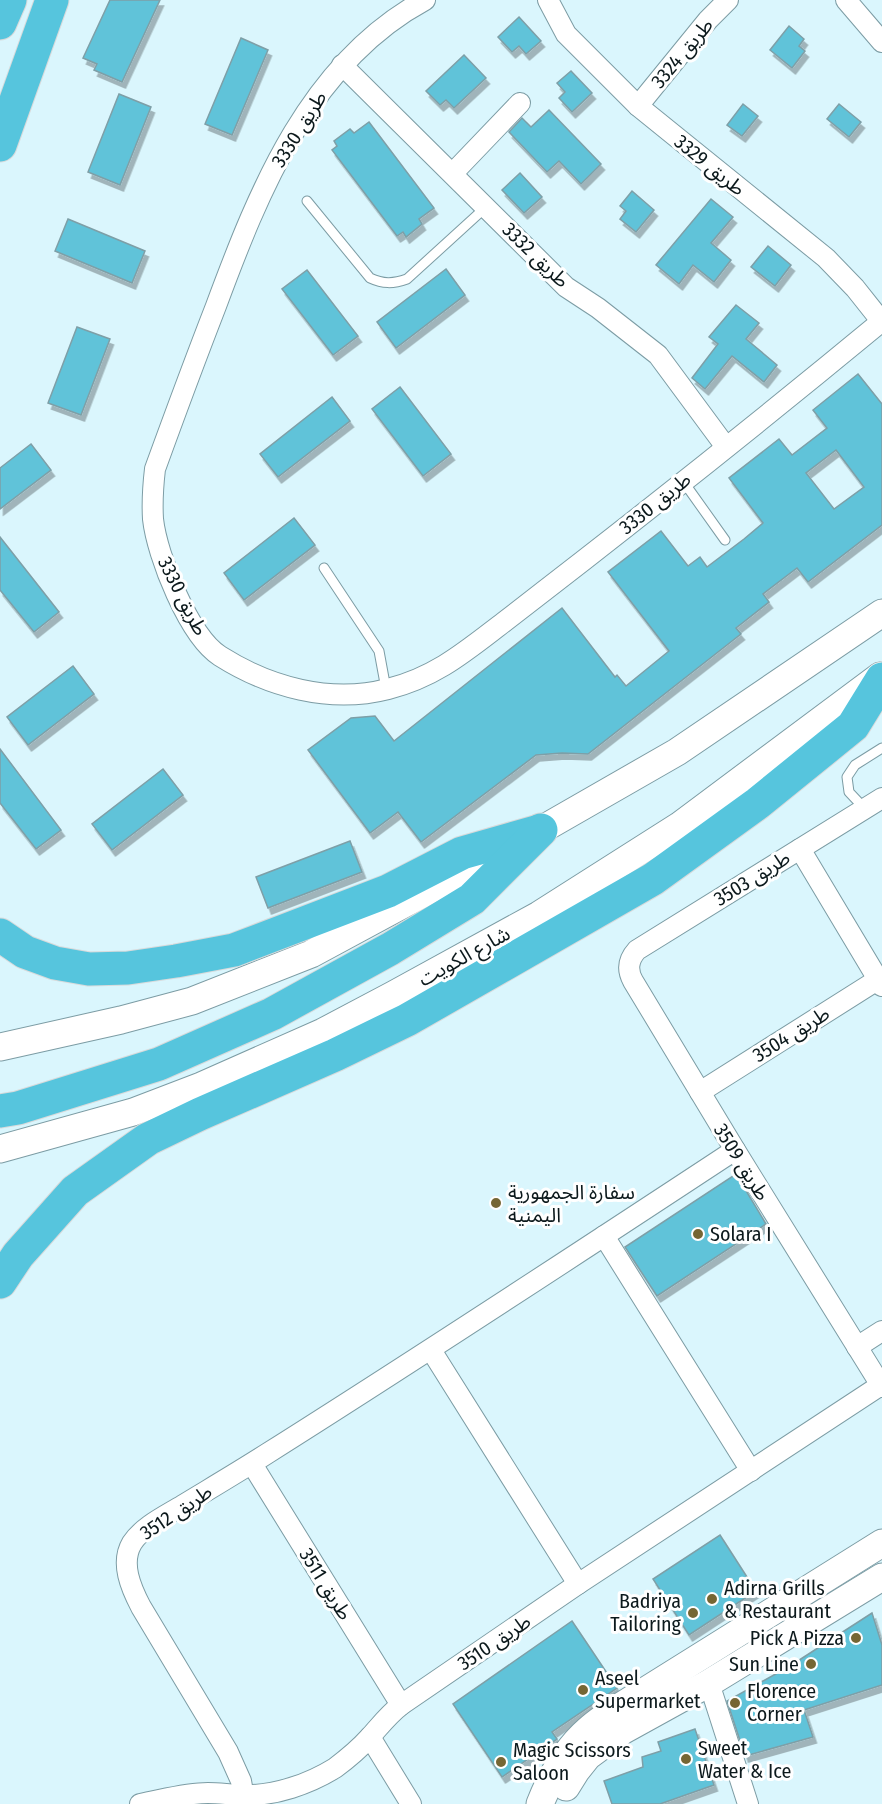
<svg xmlns="http://www.w3.org/2000/svg" width="882" height="1804" viewBox="0 0 882 1804" font-family="'Fira Sans Condensed','Noto Sans Arabic',sans-serif">
<style>
.building{fill:#60c3d9;stroke:#7e9fa7;stroke-width:1.5;fill-rule:evenodd;filter:url(#shadow)}
.lines{fill:none;stroke-linecap:round;stroke-linejoin:round}
.lane-casing{stroke:#7c9ca4;stroke-width:11}
.street-casing{stroke:#7c9ca4;stroke-width:22}
.secondary-casing{stroke:#7c9ca4;stroke-width:29}
.highway-casing{stroke:#d8dadb;stroke-width:35}
.lane{stroke:#fff;stroke-width:9}
.street{stroke:#fff;stroke-width:20}
.secondary{stroke:#fff;stroke-width:27}
.highway{stroke:#56c5dd;stroke-width:33}
.poi-dot{fill:#756634;stroke:#fff;stroke-width:2}
.labels{text-anchor:middle;stroke-width:6;stroke-linejoin:round;paint-order:stroke}
.street-label{font-size:20px;fill:#0c191c;stroke:#fff}
.poi-label{font-size:20px;fill:#0c191c;stroke:#fff;text-anchor:start}
</style>
<defs>
<filter id="shadow"><feDropShadow dx="3.5" dy="6" stdDeviation="0" flood-color="#0004"/></filter>
</defs>
<rect width="100%" height="100%" fill="#daf6fd"/>
<g class="building">
<path d="M 110,0 L 160,0 L 122,82 L 94,70 L 97,64 L 83,58 Z"/>
<path d="M 519,17 L 541,41 L 526,54 L 519,46 L 512,52 L 498,37 Z"/>
<path d="M 789,26 L 804,39 L 799,46 L 805,51 L 792,68 L 770,50 Z"/>
<path d="M 241,38 L 268,50 L 232,135 L 205,124 Z"/>
<path d="M 464,55 L 486,78 L 454,108 L 446,100 L 440,105 L 426,91 Z"/>
<path d="M 571,71 L 592,93 L 572,112 L 559,98 L 565,92 L 557,83 Z"/>
<path d="M 119,94 L 151,107 L 120,185 L 88,172 Z"/>
<path d="M 743,104 L 758,116 L 742,136 L 727,125 Z"/>
<path d="M 839,104 L 861,122 L 849,137 L 827,119 Z"/>
<path d="M 549,110 L 601,164 L 581,184 L 559,161 L 547,172 L 509,132 L 522,118 L 531,127 Z"/>
<path d="M 369,122 L 434,208 L 419,219 L 422,224 L 406,237 L 403,232 L 397,236 L 332,150 L 337,146 L 334,141 L 350,129 L 354,133 Z"/>
<path d="M 520,173 L 542,197 L 524,213 L 502,190 Z"/>
<path d="M 632,191 L 654,210 L 636,232 L 620,219 L 626,211 L 620,206 Z"/>
<path d="M 711,199 L 733,217 L 711,243 L 731,260 L 714,282 L 693,265 L 679,284 L 656,265 Z"/>
<path d="M 68,219 L 145,251 L 132,283 L 55,251 Z"/>
<path d="M 768,246 L 791,265 L 775,286 L 751,267 Z"/>
<path d="M 446,269 L 465,295 L 396,348 L 377,322 Z"/>
<path d="M 307,270 L 358,336 L 333,355 L 282,289 Z"/>
<path d="M 736,305 L 759,323 L 746,339 L 777,365 L 764,382 L 732,356 L 705,389 L 692,378 L 718,344 L 709,337 Z"/>
<path d="M 77,327 L 110,339 L 81,415 L 48,403 Z"/>
<path d="M 858,374 L 882,404 L 882,525 L 808,582 L 797,568 L 763,594 L 769,602 L 736,628 L 741,634 L 588,754 L 562,753 L 536,755 L 421,842 L 398,812 L 370,833 L 308,750 L 351,718 L 375,716 L 394,741 L 562,608 L 615,677 L 617,675 L 626,686 L 669,651 L 608,572 L 661,531 L 688,566 L 700,557 L 707,567 L 744,539 L 763,523 L 729,478 L 779,439 L 792,455 L 827,428 L 813,410 ZM 836,450 L 864,487 L 834,509 L 806,473 Z"/>
<path d="M 400,387 L 451,454 L 423,476 L 372,409 Z"/>
<path d="M 332,397 L 350,421 L 278,477 L 260,454 Z"/>
<path d="M 31,444 L 51,470 L 0,509 L 0,468 Z"/>
<path d="M 294,518 L 315,545 L 244,600 L 224,573 Z"/>
<path d="M 0,537 L 59,612 L 34,632 L 0,590 Z"/>
<path d="M 73,666 L 94,694 L 28,745 L 7,717 Z"/>
<path d="M 0,749 L 61,830 L 36,849 L 0,803 Z"/>
<path d="M 163,769 L 183,795 L 112,850 L 92,824 Z"/>
<path d="M 350,841 L 362,872 L 268,908 L 256,877 Z"/>
<path d="M 736,1174 L 766,1224 L 657,1296 L 625,1247 Z"/>
<path d="M 720,1535 L 756,1591 L 689,1635 L 653,1579 Z"/>
<path d="M 872,1613 L 882,1645 L 882,1685 L 804,1710 L 813,1737 L 745,1756 L 727,1701 L 790,1666 Z"/>
<path d="M 572,1621 L 617,1688 L 552,1732 L 557,1739 L 502,1777 L 453,1704 Z"/>
<path d="M 695,1729 L 714,1785 L 660,1804 L 612,1804 L 604,1781 L 643,1767 L 642,1757 L 661,1751 L 658,1742 Z"/>
</g>
<g class="lines">
<g class="lane-casing">
<g id="lane">
<path d="M 307,201 L 370,278 C 383,284 393,284 407,279 L 486,207"/>
<path d="M 683,481 L 725,540"/>
<path d="M 324,568 L 379,651 L 386,689"/>
<path d="M 865,809 L 849,792 L 847,777 L 855,765 L 882,748"/>
</g>
</g>
<g class="street-casing">
<g id="street">
<path d="M 425,0 C 310,62 259,190 216,306 C 195,360 175,414 155,469 C 153,486 152,502 153,519 C 157,556 189,636 220,656 C 269,687 330,704 388,689 C 436,677 466,651 504,622 C 531,601 557,581 584,560 C 684,482 784,402 882,321"/>
<path d="M 548,0 L 566,34 L 638,106 L 826,258 L 855,288 L 882,322"/>
<path d="M 846,0 L 882,42"/>
<path d="M 342,65 L 566,287 L 598,308 L 658,355 L 726,447"/>
<path d="M 638,106 L 708,20 L 728,0"/>
<path d="M 453,173 L 520,103"/>
<path d="M 882,798 L 637,950 C 628,960 627,970 633,981 L 735,1150 L 882,1387"/>
<path d="M 800,849 L 882,986"/>
<path d="M 700,1092 L 882,977"/>
<path d="M 604,1236 L 751,1471"/>
<path d="M 857,1347 L 882,1331"/>
<path d="M 431,1350 L 578,1584"/>
<path d="M 252,1464 L 401,1705"/>
<path d="M 709,1683 L 748,1804"/>
<path d="M 370,1737 L 411,1804"/>
<path d="M 140,1804 C 162,1800 185,1793 208,1793 C 220,1793 232,1795 244,1795 C 275,1796 309,1784 335,1768 C 347,1759 359,1749 369,1738 C 380,1726 388,1715 401,1705 L 578,1584 L 881,1385"/>
<path d="M 245,1804 L 241,1781 L 228,1752 L 141,1607 C 131,1588 120,1563 132,1543 C 143,1526 167,1515 183,1505 C 211,1488 240,1471 268,1453 C 425,1354 580,1252 735,1150"/>
</g>
</g>
<g class="secondary-casing">
<g id="secondary">
<path d="M 0,1047 L 121,1020 L 192,1001 L 311,954 L 541,830 L 677,752 L 882,613"/>
<path d="M 0,1149 L 133,1112 L 201,1086 L 323,1032 L 393,995 L 539,915 L 679,826 L 880,676"/>
<path d="M 566,1787 L 576,1771 L 588,1756 L 622,1731 L 709,1683 L 882,1577"/>
<path d="M 540,1804 C 551,1776 565,1750 588,1730 C 599,1720 613,1711 626,1703 L 882,1543"/>
</g>
</g>
<g class="highway-casing">
<g id="highway">
<path d="M 0,23 L 10,0"/>
<path d="M 0,145 L 52,0"/>
<path d="M 0,935 L 25,952 L 55,963 L 89,969 L 128,968 L 176,961 L 234,950 L 388,891 L 462,853 L 539,831"/>
<path d="M 0,1111 L 18,1108 L 159,1064 L 272,1014 L 390,949 L 472,899 L 541,830"/>
<path d="M 0,1282 L 18,1255 L 75,1191 L 148,1139 L 200,1114 L 335,1055 L 407,1020 L 653,879 L 758,803 L 853,726 L 882,679"/>
</g>
</g>
<use href="#lane" class="lane"/>
<use href="#street" class="street"/>
<use href="#secondary" class="secondary"/>
<use href="#highway" class="highway"/>
</g>
<g class="poi-dot">
<circle cx="496" cy="1203" r="6"/>
<circle cx="698" cy="1234" r="6"/>
<circle cx="712" cy="1599" r="6"/>
<circle cx="693" cy="1613" r="6"/>
<circle cx="856" cy="1638" r="6"/>
<circle cx="811" cy="1664" r="6"/>
<circle cx="583" cy="1690" r="6"/>
<circle cx="735" cy="1703" r="6"/>
<circle cx="686" cy="1759" r="6"/>
<circle cx="501" cy="1762" r="6"/>
</g>
<g class="labels">
<g class="street-label">
<text transform="translate(682 53) rotate(-50)" y="7">طريق 3324</text>
<text transform="translate(299 129) rotate(-58)" y="7">طريق 3330</text>
<text transform="translate(710 165) rotate(39)" y="7">طريق 3329</text>
<text transform="translate(536 255) rotate(44)" y="7">طريق 3332</text>
<text transform="translate(655 503) rotate(-39)" y="7">طريق 3330</text>
<text transform="translate(183 596) rotate(63)" y="7">طريق 3330</text>
<text transform="translate(752 878) rotate(-32)" y="7">طريق 3503</text>
<text transform="translate(464 956) rotate(-29)" y="7">شارع الكويت</text>
<text transform="translate(791 1034) rotate(-32)" y="7">طريق 3504</text>
<text transform="translate(742 1162) rotate(58)" y="7">طريق 3509</text>
<text transform="translate(176 1512) rotate(-34)" y="7">طريق 3512</text>
<text transform="translate(326 1584) rotate(58)" y="7">طريق 3511</text>
<text transform="translate(494 1642) rotate(-34)" y="7">طريق 3510</text>
</g>
<g class="poi-label">
<text x="508" y="1199">سفارة الجمهورية<tspan x="508" dy="23">اليمنية</tspan></text>
<text x="710" y="1241">Solara I</text>
<text x="724" y="1595">Adirna Grills<tspan x="724" dy="23">&amp; Restaurant</tspan></text>
<text x="681" y="1608" text-anchor="end">Badriya<tspan x="681" dy="23">Tailoring</tspan></text>
<text x="844" y="1645" text-anchor="end">Pick A Pizza</text>
<text x="799" y="1671" text-anchor="end">Sun Line</text>
<text x="595" y="1685">Aseel<tspan x="595" dy="23">Supermarket</tspan></text>
<text x="747" y="1698">Florence<tspan x="747" dy="23">Corner</tspan></text>
<text x="698" y="1755">Sweet<tspan x="698" dy="23">Water &amp; Ice</tspan></text>
<text x="513" y="1757">Magic Scissors<tspan x="513" dy="23">Saloon</tspan></text>
</g>
</g>
</svg>
